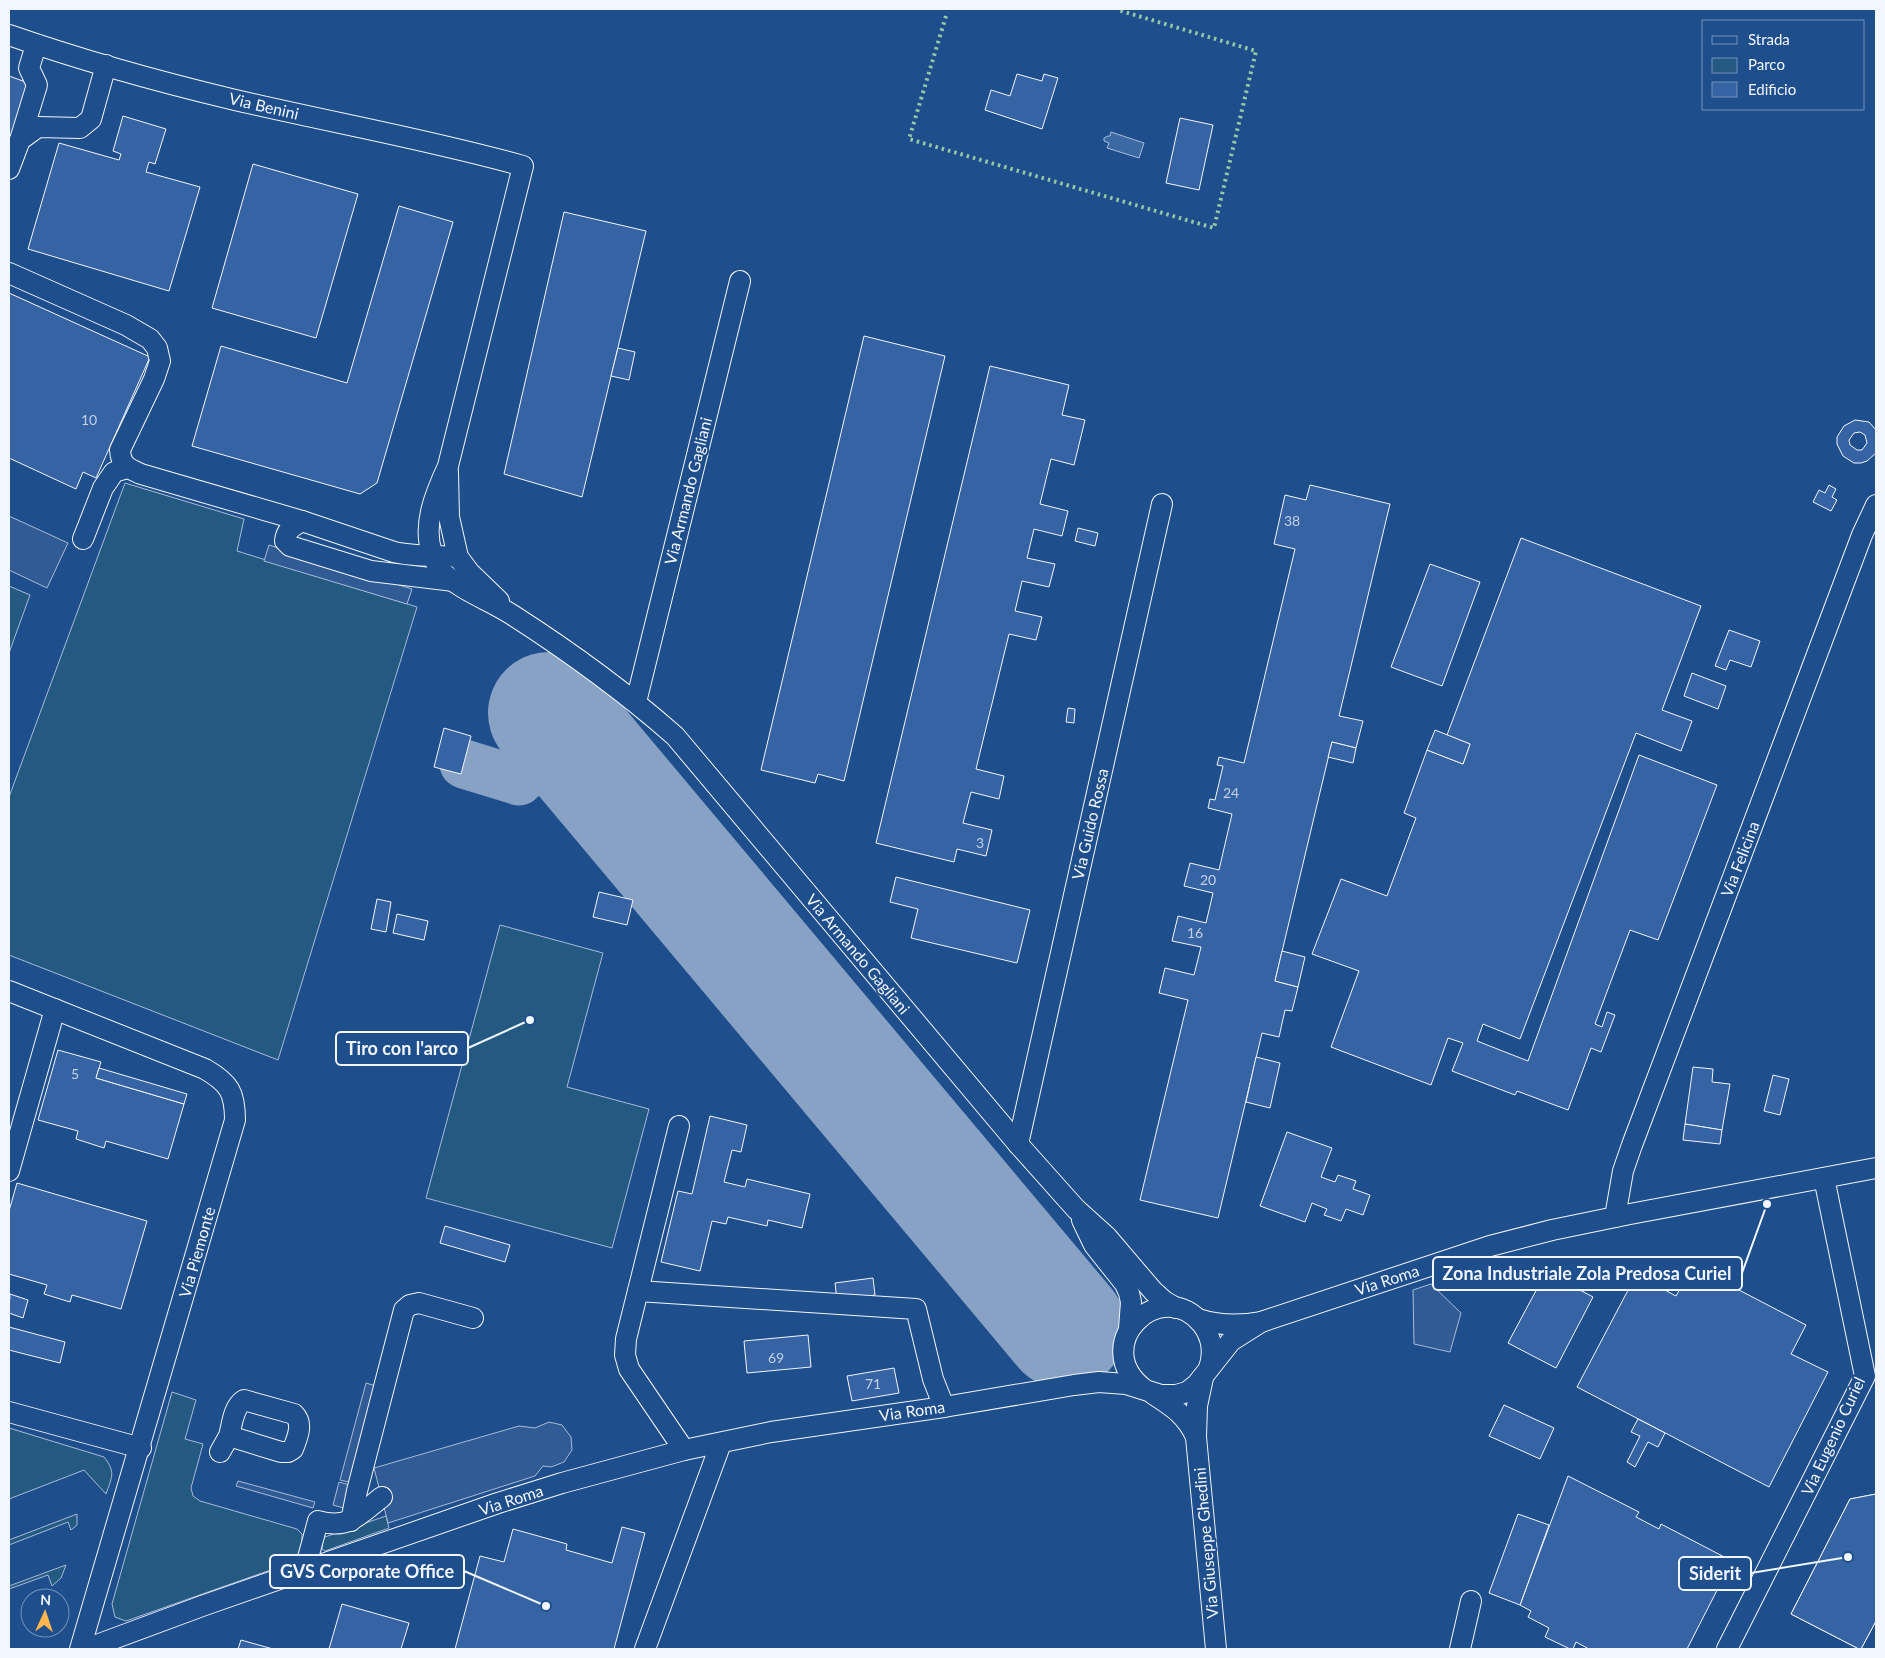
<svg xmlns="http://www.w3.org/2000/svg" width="1885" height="1658" viewBox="0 0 1885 1658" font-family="Lato,sans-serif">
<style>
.green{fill:#245a82;stroke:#a8bbd7}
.parking{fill:#305b95;stroke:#a8bbd7}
.water{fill:#3b69a3;stroke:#a8bbd7}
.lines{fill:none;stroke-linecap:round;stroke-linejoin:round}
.taxiway{stroke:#88a2c6;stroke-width:49}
.runway{stroke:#88a2c6;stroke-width:122}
.building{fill:#3563a3;stroke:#f2f6ff;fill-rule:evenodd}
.minor-casing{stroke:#f2f6ff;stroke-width:22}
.minor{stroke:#1f4e8c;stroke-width:20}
.hedge{stroke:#97c8a6;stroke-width:4;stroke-dasharray:2.5 4;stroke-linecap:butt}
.labels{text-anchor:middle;stroke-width:4;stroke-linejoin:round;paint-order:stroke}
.number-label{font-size:14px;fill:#c3d1e8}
.street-label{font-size:16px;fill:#f2f6ff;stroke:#1f4e8c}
.leader{fill:none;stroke:#f2f6ff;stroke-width:2}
.callout-dot{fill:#f2f6ff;stroke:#1f4e8c;stroke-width:2}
.callout{fill:#1f4e8c;stroke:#f2f6ff;stroke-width:2}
.callout-label{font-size:18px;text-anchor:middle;font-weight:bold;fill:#f2f6ff}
</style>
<rect width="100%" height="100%" fill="#1f4e8c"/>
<g class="green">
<path d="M 125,483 L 244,519 L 237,551 L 417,607 L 278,1060 L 9,955 L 9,797 Z"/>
<path d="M 9,586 L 30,595 L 9,653 Z"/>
<path d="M 500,925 L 603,953 L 567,1087 L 649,1109 L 612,1248 L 426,1198 Z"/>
<path d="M 172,1392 L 196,1400 L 185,1439 L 203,1444 L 191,1488 L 193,1496 L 200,1501 L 297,1529 L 302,1534 L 302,1542 L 296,1561 L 126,1621 L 115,1617 L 112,1604 Z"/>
<path d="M 9,1428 L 104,1457 C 116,1472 112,1477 106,1494 L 84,1470 L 9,1499 Z"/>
<path d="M 77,1514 L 77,1525 L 71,1530 L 68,1522 L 9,1545 L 9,1540 Z"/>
<path d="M 386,1516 L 389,1528 L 325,1551 L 322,1549 L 323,1539 L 325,1537 Z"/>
<path d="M 66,1565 L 61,1578 L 52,1586 L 48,1575 L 9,1589 L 9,1586 Z"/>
</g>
<g class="parking">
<path d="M 9,516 L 68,543 L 47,588 L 9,570 Z"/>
<path d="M 269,545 L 412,589 L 407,604 L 264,561 Z"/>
<path d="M 1431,1284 L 1461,1313 L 1450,1352 L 1414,1344 L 1413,1290 Z"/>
<path d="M 366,1383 L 379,1387 L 353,1483 L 340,1480 Z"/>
<path d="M 549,1422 L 562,1425 L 571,1437 L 572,1450 L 564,1462 L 551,1467 L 543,1466 L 535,1476 L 388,1523 L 374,1468 L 519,1426 L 535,1428 Z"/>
<path d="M 238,1481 L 315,1502 L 313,1508 L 236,1486 Z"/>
<path d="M 339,1482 L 353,1486 L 347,1509 L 333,1505 Z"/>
</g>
<path class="water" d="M 1111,132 L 1144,143 L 1139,158 L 1107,148 L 1109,143 L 1104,141 L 1104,138 L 1108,136 L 1110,136 Z"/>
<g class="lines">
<path class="taxiway" d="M 464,764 L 519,781 L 567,734"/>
<path class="runway" d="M 549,713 L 1065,1328"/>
</g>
<g class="building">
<path d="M 1017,74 L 1042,81 L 1044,74 L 1058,78 L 1042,129 L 985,110 L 991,90 L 1010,96 Z"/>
<path d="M 9,76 L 34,85 L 9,153 Z"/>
<path d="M 123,116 L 166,129 L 155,164 L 149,162 L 146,172 L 200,187 L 169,291 L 28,249 L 59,143 L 119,160 L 121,154 L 113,151 Z"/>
<path d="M 1180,118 L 1213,125 L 1199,190 L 1166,183 Z"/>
<path d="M 253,164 L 358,194 L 316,338 L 212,308 Z"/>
<path d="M 399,206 L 453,222 L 377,483 L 360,494 L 192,446 L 221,346 L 347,383 Z"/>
<path d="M 564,212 L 646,231 L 582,497 L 504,474 Z"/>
<path d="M 9,293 L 150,357 L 96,478 L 83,472 L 76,489 L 9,458 Z"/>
<path d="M 864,336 L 945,356 L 844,781 L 818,774 L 815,783 L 761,770 Z"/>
<path d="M 618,348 L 635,352 L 629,380 L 611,376 Z"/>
<path d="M 990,366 L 1069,385 L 1062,415 L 1085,420 L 1074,465 L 1051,459 L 1040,504 L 1068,511 L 1062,536 L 1034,529 L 1027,558 L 1055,564 L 1049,587 L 1022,581 L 1015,611 L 1042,617 L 1036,640 L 1009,634 L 976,769 L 1004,776 L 999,799 L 971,792 L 963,823 L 992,830 L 986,856 L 957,849 L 954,862 L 876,843 Z"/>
<path d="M 1855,420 L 1869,422 L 1876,430 L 1876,453 L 1867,461 L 1861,463 L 1854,463 L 1843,456 L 1837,444 L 1837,437 L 1844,426 ZM 1860,432 L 1865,435 L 1867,443 L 1862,450 L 1857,450 L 1850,445 L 1849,440 L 1854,433 Z"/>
<path d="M 1310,485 L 1390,504 L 1339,716 L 1363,721 L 1356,748 L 1332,742 L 1275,981 L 1298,987 L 1292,1011 L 1285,1010 L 1279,1037 L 1262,1033 L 1218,1218 L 1140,1200 L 1188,1000 L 1159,993 L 1165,968 L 1194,975 L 1201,947 L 1172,941 L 1178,916 L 1206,923 L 1213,893 L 1184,886 L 1190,863 L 1219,870 L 1232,814 L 1208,808 L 1210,799 L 1215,800 L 1223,766 L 1217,765 L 1219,757 L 1244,763 L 1295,549 L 1274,544 L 1285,495 L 1306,500 Z"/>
<path d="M 1829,485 L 1836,489 L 1832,497 L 1837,500 L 1831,511 L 1813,502 L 1819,490 L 1825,493 Z"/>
<path d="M 1078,528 L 1098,533 L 1095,546 L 1075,541 Z"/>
<path d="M 1521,538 L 1701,606 L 1662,710 L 1692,721 L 1681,751 L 1636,733 L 1520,1039 L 1483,1024 L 1477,1041 L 1528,1061 L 1639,755 L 1717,785 L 1658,940 L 1630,930 L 1595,1024 L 1602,1027 L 1607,1012 L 1615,1015 L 1601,1052 L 1591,1048 L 1568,1110 L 1517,1091 L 1515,1095 L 1452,1071 L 1463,1043 L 1448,1038 L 1431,1085 L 1331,1047 L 1359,971 L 1312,954 L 1341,879 L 1387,896 L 1416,818 L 1404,813 L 1427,750 L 1463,764 L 1470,744 L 1447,735 Z"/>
<path d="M 1430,564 L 1480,582 L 1442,686 L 1391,667 Z"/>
<path d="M 1729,630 L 1760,641 L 1751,667 L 1730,660 L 1726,670 L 1715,666 Z"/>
<path d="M 1692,673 L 1726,686 L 1718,709 L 1684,696 Z"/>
<path d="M 1068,708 L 1075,709 L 1074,723 L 1066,722 Z"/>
<path d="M 444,728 L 471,736 L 461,774 L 434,767 Z"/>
<path d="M 1435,730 L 1470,744 L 1463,764 L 1427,750 Z"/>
<path d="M 1332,742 L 1356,748 L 1353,763 L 1328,757 Z"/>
<path d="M 896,877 L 1030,910 L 1017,963 L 911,938 L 918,909 L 890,902 Z"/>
<path d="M 599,892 L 633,900 L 627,925 L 593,917 Z"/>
<path d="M 377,899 L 391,902 L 386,932 L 371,929 Z"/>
<path d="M 397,914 L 428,921 L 424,940 L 393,933 Z"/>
<path d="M 1282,951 L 1305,957 L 1298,987 L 1275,981 Z"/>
<path d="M 58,1050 L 101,1062 L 96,1078 L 184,1104 L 168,1159 L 106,1141 L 104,1148 L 76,1139 L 78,1131 L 38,1120 Z"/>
<path d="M 1256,1057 L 1280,1063 L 1270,1108 L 1246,1102 Z"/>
<path d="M 1693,1067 L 1713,1069 L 1712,1082 L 1730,1084 L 1722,1130 L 1685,1124 Z"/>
<path d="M 99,1068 L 187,1094 L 184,1104 L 96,1078 Z"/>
<path d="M 1773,1075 L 1789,1079 L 1780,1115 L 1764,1111 Z"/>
<path d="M 710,1116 L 747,1125 L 741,1152 L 732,1150 L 724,1182 L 745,1187 L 747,1179 L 810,1194 L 802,1228 L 768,1220 L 767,1226 L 728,1217 L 726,1224 L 712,1221 L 700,1271 L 661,1262 L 678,1191 L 692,1194 Z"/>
<path d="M 1685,1124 L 1722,1130 L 1720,1144 L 1683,1140 Z"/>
<path d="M 1287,1132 L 1332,1148 L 1321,1177 L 1335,1182 L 1338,1175 L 1356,1181 L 1353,1189 L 1370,1195 L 1363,1215 L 1346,1209 L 1341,1221 L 1324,1215 L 1327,1209 L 1312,1203 L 1305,1222 L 1260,1206 Z"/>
<path d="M 17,1183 L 147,1221 L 121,1309 L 72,1295 L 70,1302 L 44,1294 L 47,1285 L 9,1274 L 9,1211 Z"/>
<path d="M 445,1226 L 510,1245 L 505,1262 L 440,1243 Z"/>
<path d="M 1693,1266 L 1806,1325 L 1791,1354 L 1828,1372 L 1769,1487 L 1577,1387 L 1636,1275 L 1676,1296 Z"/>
<path d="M 1546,1272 L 1593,1297 L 1556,1368 L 1508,1343 Z"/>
<path d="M 873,1278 L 875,1295 L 837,1300 L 835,1283 Z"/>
<path d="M 10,1294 L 28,1300 L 23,1318 L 9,1313 Z"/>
<path d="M 9,1327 L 65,1342 L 60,1363 L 9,1350 Z"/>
<path d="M 808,1335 L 811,1367 L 747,1373 L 744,1341 Z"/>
<path d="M 894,1368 L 899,1393 L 852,1401 L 847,1376 Z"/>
<path d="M 1504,1405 L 1554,1428 L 1540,1459 L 1489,1436 Z"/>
<path d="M 1638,1419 L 1665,1433 L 1658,1447 L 1648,1442 L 1635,1467 L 1627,1462 L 1640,1436 L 1631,1432 Z"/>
<path d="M 1568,1476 L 1639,1512 L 1636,1517 L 1659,1529 L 1661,1524 L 1732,1561 L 1687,1649 L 1589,1649 L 1576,1642 L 1573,1649 L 1570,1649 L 1545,1637 L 1549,1628 L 1528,1617 L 1531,1611 L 1520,1605 Z"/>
<path d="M 1876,1494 L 1876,1621 L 1861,1649 L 1859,1649 L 1791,1614 L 1850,1499 Z"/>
<path d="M 1876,1494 L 1876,1621 L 1861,1649 L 1859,1649 L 1791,1614 L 1850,1499 Z"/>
<path d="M 1518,1514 L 1549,1525 L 1520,1605 L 1489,1593 Z"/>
<path d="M 622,1527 L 645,1533 L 614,1649 L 455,1649 L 480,1556 L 504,1562 L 513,1529 L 567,1544 L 566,1550 L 612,1563 Z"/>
<path d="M 342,1604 L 409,1623 L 401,1649 L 329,1649 Z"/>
<path d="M 241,1640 L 273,1649 L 238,1649 Z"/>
</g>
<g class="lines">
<g class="minor-casing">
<g id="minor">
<path d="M 9,35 C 81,60 156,81 231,99 C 328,122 427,139 523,166 L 448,466 C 436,492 422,524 432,553 C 434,559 438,569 443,573 C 465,593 490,600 514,616 C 570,652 625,692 675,736 L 1018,1144 L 1076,1209 L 1107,1237 L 1153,1291 L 1164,1301 L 1176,1308"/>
<path d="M 20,140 L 37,85 L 29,68 L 36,45"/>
<path d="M 9,169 L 20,140 L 38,127 L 80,128 L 91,119 L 106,65"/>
<path d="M 9,273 L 126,325 L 150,339 L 157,348 L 160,361 L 154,379 L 120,450 C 121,466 128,468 141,474 L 302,521 L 394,552 C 414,557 437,555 458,557"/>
<path d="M 448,472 L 449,517 L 458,557 L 470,573 L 499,601"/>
<path d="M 302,521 C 292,527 286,530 285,541 L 290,546 L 371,571 L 454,581"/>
<path d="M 83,539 L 103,488 L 114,472 L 128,468"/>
<path d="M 636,702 L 740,281"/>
<path d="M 9,991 L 205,1069 C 229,1083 235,1092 235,1120 L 80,1649"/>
<path d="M 679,1126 L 626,1339 L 625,1355 L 629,1369 L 684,1450"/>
<path d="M 1018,1144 L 1162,504"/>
<path d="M 9,1171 L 55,1009"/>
<path d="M 1615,1217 L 1623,1171 L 1632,1145 L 1862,535 L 1876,505"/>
<path d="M 1082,1220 L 1094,1245 L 1125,1284 L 1129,1293 L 1131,1302 L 1129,1329"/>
<path d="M 638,1291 L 916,1309 L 933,1379 L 944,1407"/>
<path d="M 1198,1319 C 1220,1326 1239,1326 1261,1322 L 1490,1246 L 1552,1230 L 1630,1214 L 1876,1168"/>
<path d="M 1203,1378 L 1197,1406 L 1196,1437 L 1216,1649"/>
<path d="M 1144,1389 C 1087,1345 1161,1274 1202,1324 C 1212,1337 1214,1353 1209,1368"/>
<path d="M 1153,1394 C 1173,1407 1186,1415 1196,1437"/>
<path d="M 9,1412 L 141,1448"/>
<path d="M 220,1452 L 229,1436 L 281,1452 L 288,1452 L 293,1449 C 297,1438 304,1424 294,1414 L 244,1400 C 233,1407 232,1425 229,1436"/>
<path d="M 351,1521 L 357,1491 L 404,1310 L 410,1305 L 419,1303 L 473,1318"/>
<path d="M 305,1569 L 318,1521 C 349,1530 360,1514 382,1497"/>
<path d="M 86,1649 L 202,1606 L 498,1503 L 562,1483 L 684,1450 L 771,1432 L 944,1407 L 1074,1385 L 1099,1382 L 1126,1384 L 1161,1395 L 1176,1395 L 1187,1392 L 1197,1384 L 1231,1341 L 1261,1322"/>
<path d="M 645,1649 L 721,1443"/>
<path d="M 1460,1649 L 1471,1601"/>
<path d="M 1727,1649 L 1865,1376 L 1824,1178"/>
</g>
</g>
<use href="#minor" class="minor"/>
<path class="hedge" d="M 946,16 L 909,139 L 1214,228 L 1256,51 L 1118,10"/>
</g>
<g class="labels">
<g class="number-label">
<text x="89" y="425">10</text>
<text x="1292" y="526">38</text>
<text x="1231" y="798">24</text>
<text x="980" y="848">3</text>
<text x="1208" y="885">20</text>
<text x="1195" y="938">16</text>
<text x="75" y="1079">5</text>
<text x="776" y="1363">69</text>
<text x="873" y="1389">71</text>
</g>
<g class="street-label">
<text transform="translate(264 106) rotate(13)" y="6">Via Benini</text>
<text transform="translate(688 491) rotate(-76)" y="6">Via Armando Gagliani</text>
<text transform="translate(1090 824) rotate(-77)" y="6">Via Guido Rossa</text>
<text transform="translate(1740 859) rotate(-69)" y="6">Via Felicina</text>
<text transform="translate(858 954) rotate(50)" y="6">Via Armando Gagliani</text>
<text transform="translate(197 1252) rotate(-74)" y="6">Via Piemonte</text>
<text transform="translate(1387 1280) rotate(-18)" y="6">Via Roma</text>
<text transform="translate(912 1411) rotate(-8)" y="6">Via Roma</text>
<text transform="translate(1833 1436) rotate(-65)" y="6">Via Eugenio Curiel</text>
<text transform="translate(511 1500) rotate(-18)" y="6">Via Roma</text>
<text transform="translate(1206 1543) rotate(-95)" y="6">Via Giuseppe Ghedini</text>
</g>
</g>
<path class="leader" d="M530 1020L468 1048M1767 1204L1742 1273M546 1606L464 1571M1848 1557L1751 1573"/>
<g class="callout-dot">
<circle cx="530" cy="1020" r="5"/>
<circle cx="1767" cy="1204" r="5"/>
<circle cx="546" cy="1606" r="5"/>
<circle cx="1848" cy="1557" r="5"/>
</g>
<g class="callout">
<rect x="336" y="1032" width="132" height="33" rx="5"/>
<rect x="1433" y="1257" width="309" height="33" rx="5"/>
<rect x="270" y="1555" width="194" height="33" rx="5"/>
<rect x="1679" y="1557" width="72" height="33" rx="5"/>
</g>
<g class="callout-label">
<text x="402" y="1055">Tiro con l'arco</text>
<text x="1587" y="1280">Zona Industriale Zola Predosa Curiel</text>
<text x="367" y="1578">GVS Corporate Office</text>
<text x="1715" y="1580">Siderit</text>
</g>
<rect width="1885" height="1658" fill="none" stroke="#f2f6ff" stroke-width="20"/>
<rect x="1702" y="20" width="162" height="90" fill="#1f4e8c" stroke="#7391ba"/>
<rect x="1712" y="36" width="25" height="8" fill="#1f4e8c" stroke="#7391ba"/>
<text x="1748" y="45" font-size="15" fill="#f2f6ff">Strada</text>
<rect x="1712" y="58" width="25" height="15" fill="#245a82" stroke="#7391ba"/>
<text x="1748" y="70" font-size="15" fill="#f2f6ff">Parco</text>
<rect x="1712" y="82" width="25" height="15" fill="#3563a3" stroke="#7391ba"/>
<text x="1748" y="95" font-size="15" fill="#f2f6ff">Edificio</text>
<g transform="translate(45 1613) rotate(3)"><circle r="24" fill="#1f4e8c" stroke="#7391ba"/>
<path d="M0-4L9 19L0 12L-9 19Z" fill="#ffb74d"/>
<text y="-8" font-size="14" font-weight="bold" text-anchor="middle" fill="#f2f6ff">N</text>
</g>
</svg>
